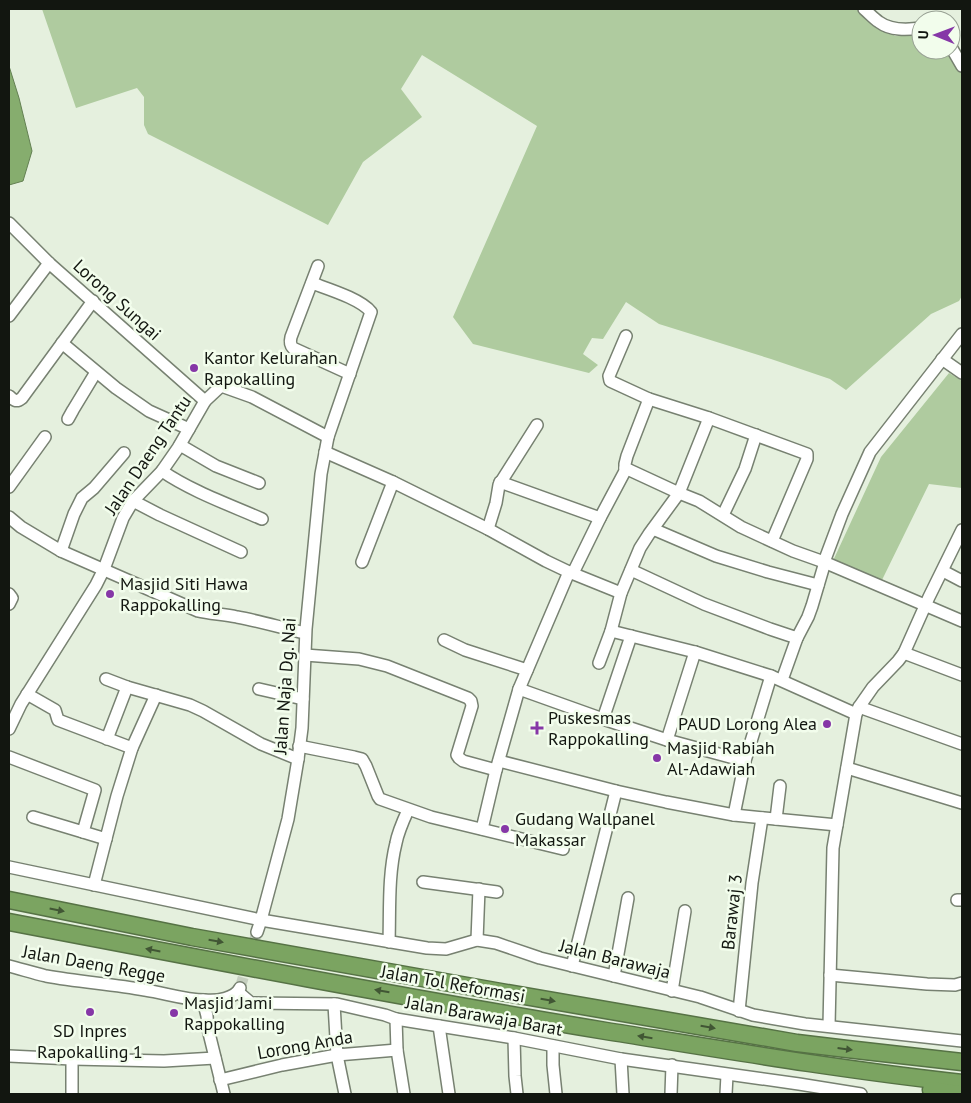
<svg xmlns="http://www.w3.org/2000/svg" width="971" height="1103" viewBox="0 0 971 1103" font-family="'PT Sans',sans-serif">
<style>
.green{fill:#afcb9f}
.water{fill:#86ad6e;stroke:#638052}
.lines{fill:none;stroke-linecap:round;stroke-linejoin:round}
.minor-tunnel{stroke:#c5cfbf;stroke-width:11;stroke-dasharray:11 5.5;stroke-linecap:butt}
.minor-casing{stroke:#778171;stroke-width:14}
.highway-casing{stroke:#567245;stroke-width:19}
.minor{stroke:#fff;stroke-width:11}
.highway{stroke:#7ba461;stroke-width:16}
.oneway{fill:#415634}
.poi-dot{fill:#8637a7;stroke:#f2fdec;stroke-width:2}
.labels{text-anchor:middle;stroke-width:5;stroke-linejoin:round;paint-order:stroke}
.street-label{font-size:18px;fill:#121610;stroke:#f2fdec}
.poi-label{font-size:18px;fill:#121610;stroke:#f2fdec;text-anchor:start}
</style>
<rect width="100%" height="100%" fill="#e5f0de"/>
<g class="green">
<path d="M 42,9 L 856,9 L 861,13 L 895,36 L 921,34 L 921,50 L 948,50 L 962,72 L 962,296 L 959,301 L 931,314 L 846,390 L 830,379 L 771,359 L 659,324 L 626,302 L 603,339 L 592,338 L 583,354 L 598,365 L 589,373 L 473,344 L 453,317 L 537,126 L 422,55 L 401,89 L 422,117 L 363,162 L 328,225 L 148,134 L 144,125 L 144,97 L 137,88 L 76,108 Z"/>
<path d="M 949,373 L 962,381 L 962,488 L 929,484 L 882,580 L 832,563 L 881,457 Z"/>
</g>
<path class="water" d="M 9,66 L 19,98 L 32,151 L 23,181 L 9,185 Z"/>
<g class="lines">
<path class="minor-tunnel" d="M 240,988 L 257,932"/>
<g class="minor-casing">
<g id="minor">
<path d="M 864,9 C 869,13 873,18 879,22 C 891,31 907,30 921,28"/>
<path d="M 951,47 L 962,66"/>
<path d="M 9,223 L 49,263 L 205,401"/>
<path d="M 318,266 L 291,337 C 290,341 290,345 293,348 L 350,374"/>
<path d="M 9,316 L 49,263"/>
<path d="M 62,343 L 116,388 L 149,411 L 189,429"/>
<path d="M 942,359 L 962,373"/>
<path d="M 9,396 C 14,400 16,403 22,398 L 93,301"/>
<path d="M 649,399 L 709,418 L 807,454 L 807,459 L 772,541"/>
<path d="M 68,419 L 73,410 L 96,372"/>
<path d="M 180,445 L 216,466 L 259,483"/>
<path d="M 325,452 L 393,482 L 488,529 L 546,561 L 569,572 L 621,593"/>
<path d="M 625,468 L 679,493 L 699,501 L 741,527 L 793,551 L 824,562 L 962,621"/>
<path d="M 162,471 C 191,491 230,505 262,519"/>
<path d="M 500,482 L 600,518"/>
<path d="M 9,487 L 45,437"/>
<path d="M 133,501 L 160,515 L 241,552"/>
<path d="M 723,515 L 745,469 L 756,435"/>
<path d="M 9,517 L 21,527 L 61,551 L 198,611 C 210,614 224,614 237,617 C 260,621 282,628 305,633"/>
<path d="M 488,529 L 496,503 L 499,485 L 537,425"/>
<path d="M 653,529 L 716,556 L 768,572 L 818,585"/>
<path d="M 61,551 L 74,514 L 82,498 L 94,488 L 124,453"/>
<path d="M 362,562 L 393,482"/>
<path d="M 824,562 L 842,514 L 870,452 L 962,334"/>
<path d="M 631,570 L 704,604 L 770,629 L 797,638"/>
<path d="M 943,571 L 962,581"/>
<path d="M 573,573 L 600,518 L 625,471 L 625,464 L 627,456 L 649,399 L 610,381 L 609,376 L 626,336"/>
<path d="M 9,594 L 12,598 L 9,604"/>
<path d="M 611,631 L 695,652 L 771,676 L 856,714"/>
<path d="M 444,640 L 465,650 L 527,670"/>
<path d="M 904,653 L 962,675"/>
<path d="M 305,655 L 359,659 L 387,666 L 468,698 L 471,701 L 472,706 L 457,755 L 459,758 L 463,761 L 496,770"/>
<path d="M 599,663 L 611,631 L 621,593 L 640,548 L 649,534 L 679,493 L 709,418"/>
<path d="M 106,679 L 127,687 L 190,705 L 203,711 L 261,744 L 298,759"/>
<path d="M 782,680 L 797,638 L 808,617 L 812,606 L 825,562"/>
<path d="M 259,689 L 303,699"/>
<path d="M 519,689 L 603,719 L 667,740 L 745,761"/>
<path d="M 27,694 L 55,710 L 58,720 L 132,748"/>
<path d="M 859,707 L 962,744"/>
<path d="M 603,719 L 631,636"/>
<path d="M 9,729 L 21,704 L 96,585 L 104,569 L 123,518 L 133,501 L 162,471 L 178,448 L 205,401 L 220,387 L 224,387 L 252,397 L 328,437"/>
<path d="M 107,739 L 127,687"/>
<path d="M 667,740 L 695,652"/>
<path d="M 299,746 L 354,757 L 362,759 L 366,766 L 378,796 L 380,799 L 431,817 L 563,849"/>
<path d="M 9,757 L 95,790 L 83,832 L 106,839"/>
<path d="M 499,761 L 616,791 L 666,802 L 734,815 L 837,825"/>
<path d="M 847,768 L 962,803"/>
<path d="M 734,815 L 745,761 L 771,676"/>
<path d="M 33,817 L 83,832"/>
<path d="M 776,819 L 780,786"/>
<path d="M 482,829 L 496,770 L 519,689 L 569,572"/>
<path d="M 9,867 L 261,920 L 427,948 L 446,949 L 477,940 L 496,943 L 540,958 L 700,997 L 753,1015 L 805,1024 L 962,1041"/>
<path d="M 423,882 L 497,892"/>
<path d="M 94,885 L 117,796 L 132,748 L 156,695"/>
<path d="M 957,900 L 962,900"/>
<path d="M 257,932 L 261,920 L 288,819 L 298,759 L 302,728 L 306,629 L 321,474 L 328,437 L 371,312 C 361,299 328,289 312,283"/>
<path d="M 477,940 L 479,889"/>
<path d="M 389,942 C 390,909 388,875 396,843 C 398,832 403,821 408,810"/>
<path d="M 9,966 C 21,969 33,973 46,976 C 79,982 112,984 145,990 C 165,993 185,1000 205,1000 C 216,1001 235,999 240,988"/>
<path d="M 572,966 L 616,791"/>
<path d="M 830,975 L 927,984 L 955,985 L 962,983"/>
<path d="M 614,976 L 628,898"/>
<path d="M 672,991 L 685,911"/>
<path d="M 238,992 L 251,1003 L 337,1004 L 385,1015 L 396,1019 L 514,1038 L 621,1059 L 799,1084 L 861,1094"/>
<path d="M 203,1000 L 207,1016 L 208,1029 L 224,1094"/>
<path d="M 334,1004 L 337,1055 L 345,1094"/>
<path d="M 739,1011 L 752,883 L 762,818"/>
<path d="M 396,1019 L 397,1050 L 404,1094"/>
<path d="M 439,1026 L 449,1094"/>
<path d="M 829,1026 L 833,848 L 856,714 L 859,707 L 873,687 L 898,661 L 904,653 L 929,597 L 962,530"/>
<path d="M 514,1038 L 515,1076 L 517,1094"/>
<path d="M 553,1046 L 553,1065 L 556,1094"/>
<path d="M 9,1056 L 72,1059 L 164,1061 L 215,1058"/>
<path d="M 621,1059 L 623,1094"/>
<path d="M 220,1080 L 282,1065 L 337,1055 L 397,1050"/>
<path d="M 72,1094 L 72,1059"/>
<path d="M 671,1094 L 672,1065"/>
<path d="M 726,1094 L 727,1075"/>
</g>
</g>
<g class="highway-casing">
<g id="highway">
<path d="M 9,900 L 192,937 L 501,992 L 797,1043 L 847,1049 L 962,1062"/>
<path d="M 9,922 C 208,960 407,998 606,1031 C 725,1050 843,1070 962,1083"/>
<path d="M 931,1090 L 958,1094"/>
</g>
</g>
<use href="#minor" class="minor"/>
<use href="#highway" class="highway"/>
</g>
<defs><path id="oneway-solid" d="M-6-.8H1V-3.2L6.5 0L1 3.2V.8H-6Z" transform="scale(1.25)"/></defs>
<g class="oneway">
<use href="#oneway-solid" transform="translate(57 910) rotate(11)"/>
<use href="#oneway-solid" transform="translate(216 941) rotate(10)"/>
<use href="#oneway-solid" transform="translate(153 950) rotate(-169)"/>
<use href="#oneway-solid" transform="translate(382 991) rotate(-170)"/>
<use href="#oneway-solid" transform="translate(548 1000) rotate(10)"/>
<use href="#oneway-solid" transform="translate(708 1027) rotate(10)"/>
<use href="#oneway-solid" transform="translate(645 1037) rotate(-171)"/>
<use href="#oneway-solid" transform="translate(845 1049) rotate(7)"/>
</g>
<g class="poi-dot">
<circle cx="194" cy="368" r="5"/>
<circle cx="110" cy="594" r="5"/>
<circle cx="827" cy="724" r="5"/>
<path d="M534.5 720.5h5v5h5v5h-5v5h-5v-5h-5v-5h5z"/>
<circle cx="657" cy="758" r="5"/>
<circle cx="505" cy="829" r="5"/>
<circle cx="90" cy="1012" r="5"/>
<circle cx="174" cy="1013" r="5"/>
</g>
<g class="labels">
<g class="street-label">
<text transform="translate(117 300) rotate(42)" y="6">Lorong Sungai</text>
<text transform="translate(148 455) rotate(-56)" y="6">Jalan Daeng Tantu</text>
<text transform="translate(285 686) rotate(-86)" y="6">Jalan Naja Dg. Nai</text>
<text transform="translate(732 912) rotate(-84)" y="6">Barawaj 3</text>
<text transform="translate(615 959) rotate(14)" y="6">Jalan Barawaja</text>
<text transform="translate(94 964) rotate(10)" y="6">Jalan Daeng Regge</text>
<text transform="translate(453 984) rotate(10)" y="6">Jalan Tol Reformasi</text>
<text transform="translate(484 1016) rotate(10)" y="6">Jalan Barawaja Barat</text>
<text transform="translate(305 1045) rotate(-10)" y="6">Lorong Anda</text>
</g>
<g class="poi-label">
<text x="204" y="364">Kantor Kelurahan<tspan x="204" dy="21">Rapokalling</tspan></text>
<text x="120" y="590">Masjid Siti Hawa<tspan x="120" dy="21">Rappokalling</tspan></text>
<text x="548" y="724">Puskesmas<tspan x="548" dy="21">Rappokalling</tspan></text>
<text x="817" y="730" text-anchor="end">PAUD Lorong Alea</text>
<text x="667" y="754">Masjid Rabiah<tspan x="667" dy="21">Al-Adawiah</tspan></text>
<text x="515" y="825">Gudang Wallpanel<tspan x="515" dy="21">Makassar</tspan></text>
<text x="184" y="1009">Masjid Jami<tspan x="184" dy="21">Rappokalling</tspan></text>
<text x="90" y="1037" text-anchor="middle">SD Inpres<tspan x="90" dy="21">Rapokalling 1</tspan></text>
</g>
</g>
<rect width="971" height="1103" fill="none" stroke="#121610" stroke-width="20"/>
<g transform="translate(936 35) rotate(271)"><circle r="24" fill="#f2fdec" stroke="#98a194"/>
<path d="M0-4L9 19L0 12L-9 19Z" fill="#8637a7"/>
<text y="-8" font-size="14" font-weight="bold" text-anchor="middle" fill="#121610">U</text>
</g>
</svg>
